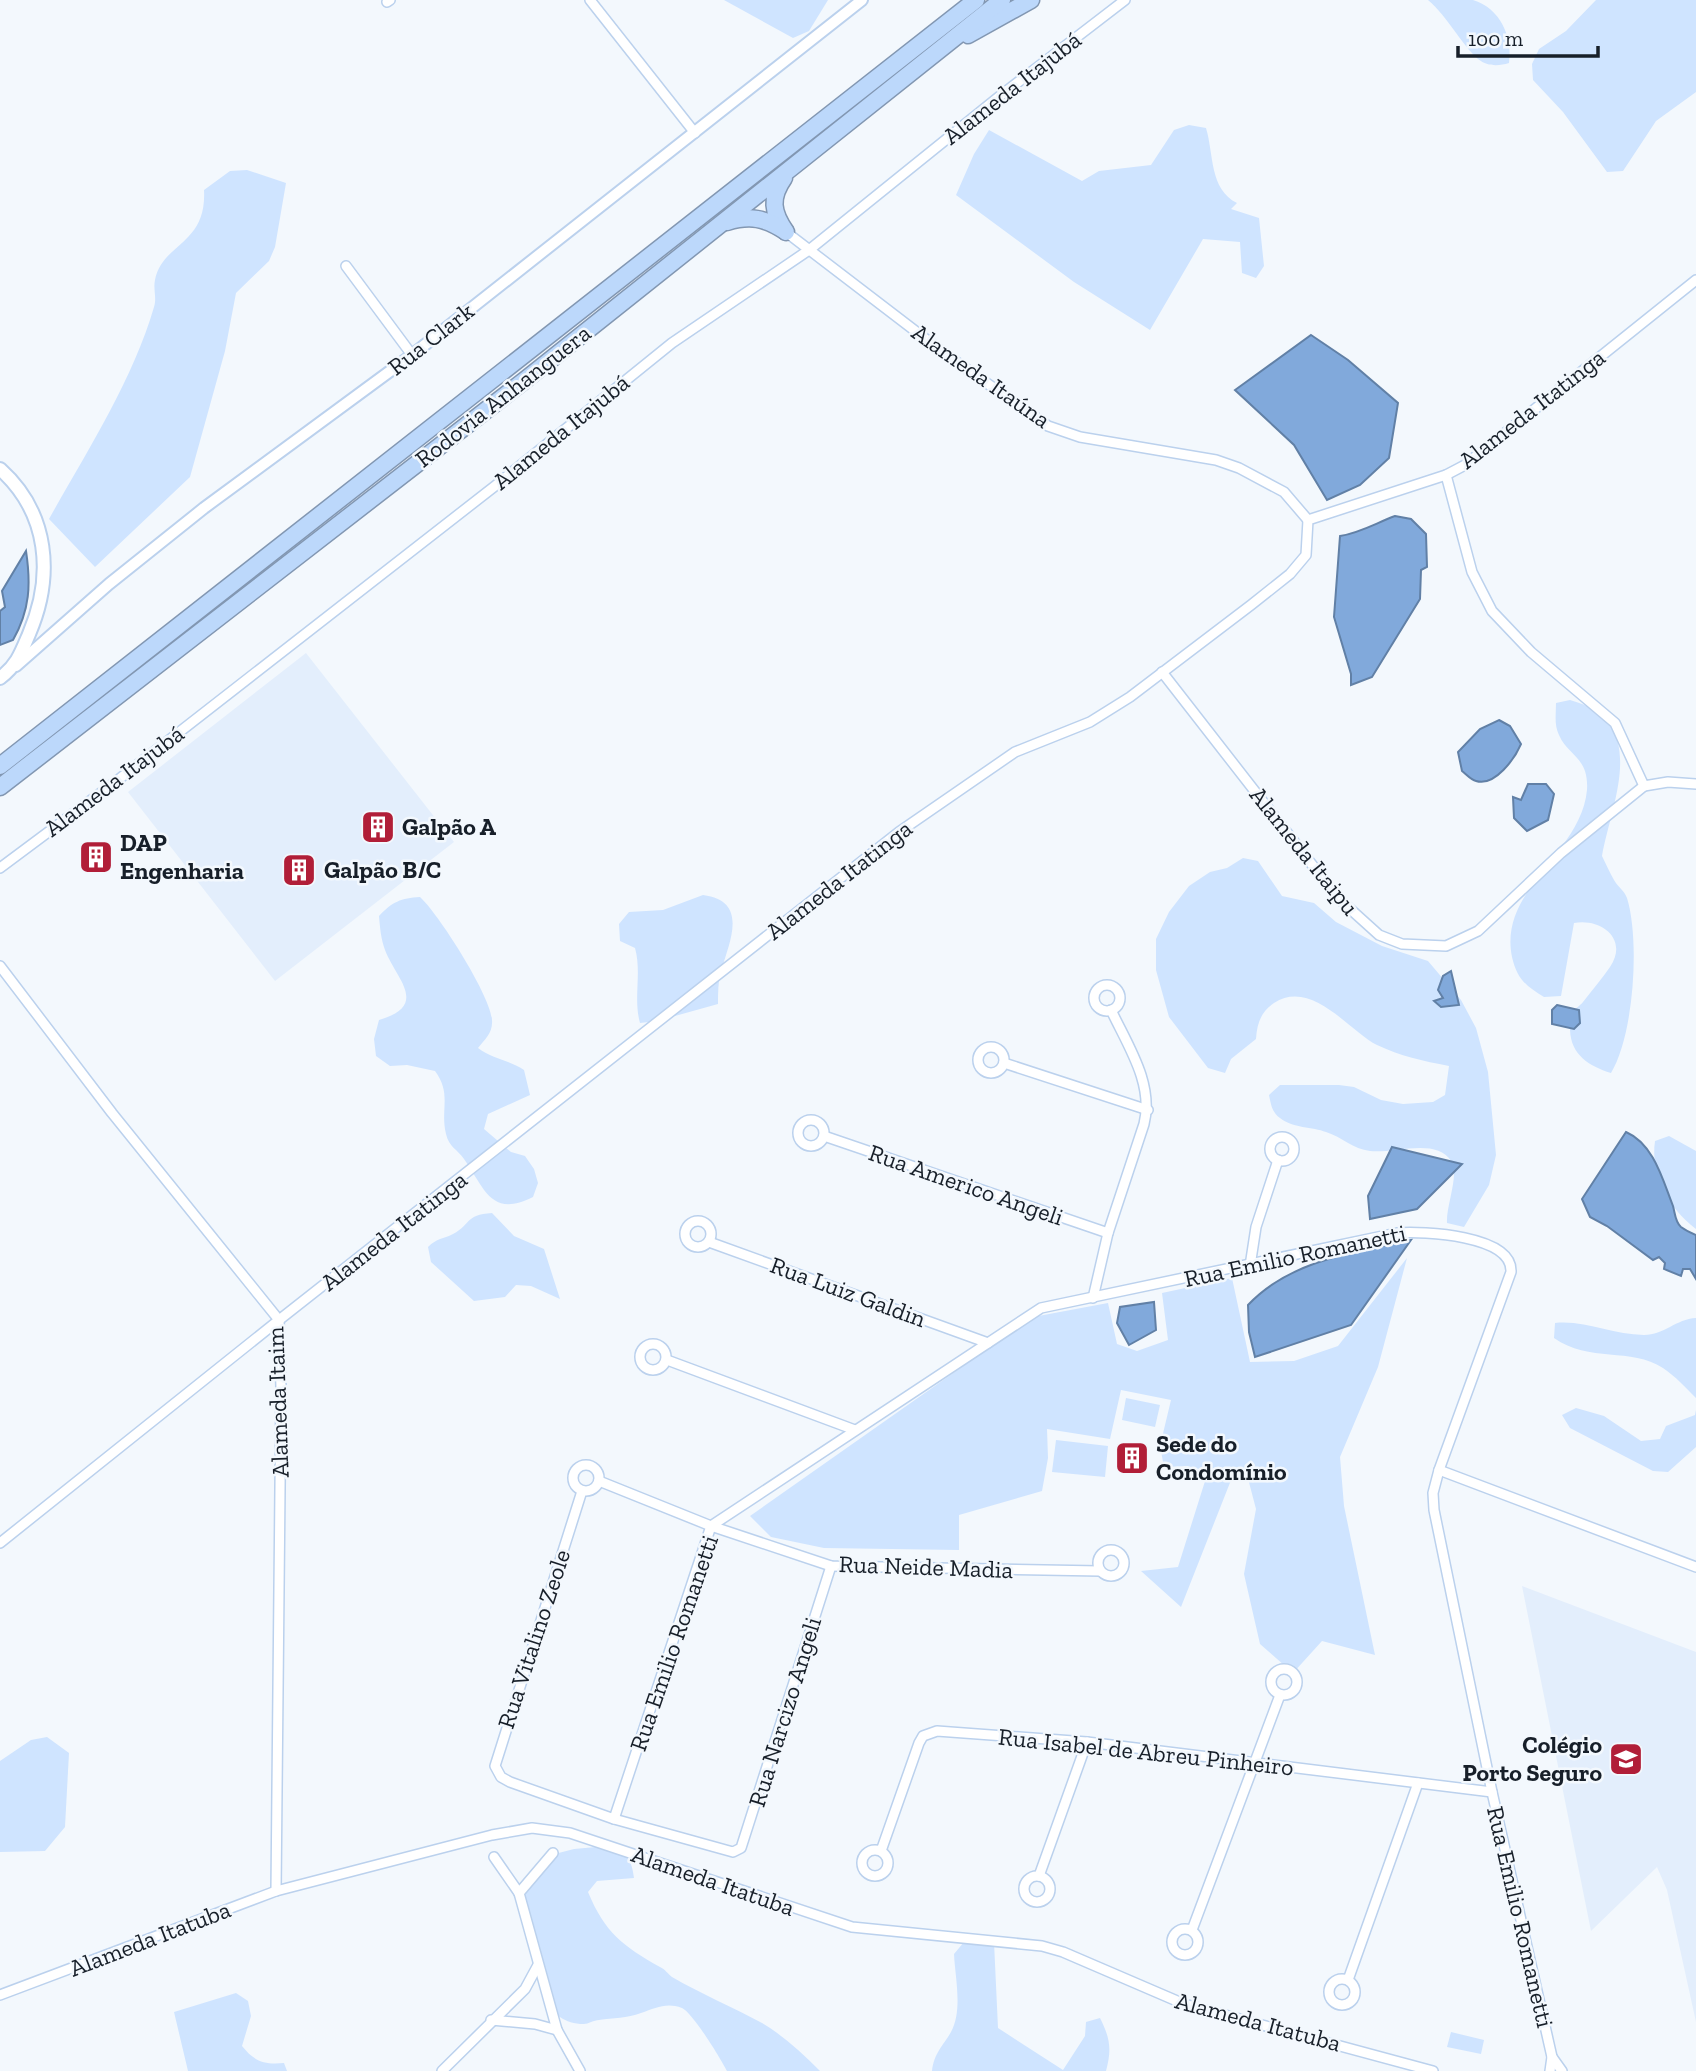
<svg xmlns="http://www.w3.org/2000/svg" width="1696" height="2071" viewBox="0 0 1696 2071" font-family="'Zilla Slab',serif">
<style>
.built{fill:#e3eefc}
.green{fill:#cfe4ff}
.water{fill:#81a9db;stroke:#6180a6;stroke-width:2}
.lines{fill:none;stroke-linecap:round;stroke-linejoin:round}
.minor-casing{stroke:#bbd1ed;stroke-width:12}
.tertiary-casing{stroke:#bbd1ed;stroke-width:14}
.secondary-casing{stroke:#bbd1ed;stroke-width:16}
.motorway-casing{stroke:#8297b2;stroke-width:19}
.minor{stroke:#fff;stroke-width:9}
.tertiary{stroke:#fff;stroke-width:10}
.secondary{stroke:#fff;stroke-width:12}
.motorway{stroke:#bcd8fb;stroke-width:16}
.labels{text-anchor:middle;stroke-width:5;stroke-linejoin:round;paint-order:stroke}
.street-label{font-size:24px;fill:#171f29;stroke:#f3f8fd}
.poi-label{font-size:24px;font-weight:bold;fill:#171f29;stroke:#f3f8fd;text-anchor:start}
</style>
<rect width="100%" height="100%" fill="#f3f8fd"/>
<g class="built">
<path d="M 306,653 L 454,842 L 275,981 L 128,792 Z"/>
<path d="M 1522,1586 L 1696,1652 L 1696,2022 L 1667,1890 L 1657,1867 L 1591,1931 Z"/>
</g>
<g class="green">
<path d="M 724,0 L 828,0 L 809,31 L 793,38 Z"/>
<path d="M 1428,0 C 1441,0 1460,0 1473,0 C 1500,8 1513,37 1509,63 C 1499,66 1488,67 1478,59 C 1461,44 1448,17 1428,0 Z"/>
<path d="M 1596,0 L 1696,0 L 1696,92 L 1656,121 L 1623,171 L 1607,172 L 1563,112 L 1533,80 L 1532,64 L 1539,49 L 1566,31 Z"/>
<path d="M 1189,125 L 1206,128 C 1214,154 1209,189 1237,203 L 1231,209 L 1259,218 L 1264,266 L 1256,278 L 1242,273 L 1240,242 L 1203,239 L 1150,330 L 1074,282 L 956,195 L 974,154 L 989,130 L 1082,181 L 1099,171 L 1151,165 L 1174,130 Z"/>
<path d="M 247,170 L 286,183 L 275,247 L 269,261 L 236,293 L 225,351 L 190,477 L 95,567 L 49,519 C 87,451 132,382 154,307 C 157,298 153,289 155,280 C 162,243 207,245 204,190 L 230,171 Z"/>
<path d="M 1570,700 C 1651,722 1612,801 1602,856 C 1606,864 1610,873 1614,880 C 1618,887 1624,890 1627,898 C 1640,940 1634,1035 1611,1073 C 1589,1066 1571,1055 1570,1030 C 1570,1026 1570,1017 1572,1013 C 1574,1009 1580,1006 1583,1002 C 1592,990 1602,979 1610,967 C 1629,939 1601,918 1574,923 L 1561,996 L 1544,997 C 1526,986 1517,979 1512,957 C 1498,889 1581,854 1587,790 C 1589,757 1568,756 1559,735 C 1554,725 1556,714 1556,703 Z"/>
<path d="M 1243,858 L 1258,861 L 1282,896 L 1314,903 L 1336,922 L 1382,946 L 1428,961 L 1461,1000 L 1476,1028 L 1488,1072 L 1496,1155 L 1489,1185 L 1464,1227 L 1447,1223 C 1446,1205 1460,1174 1451,1161 C 1437,1137 1393,1154 1370,1151 C 1353,1149 1342,1137 1326,1132 C 1313,1127 1292,1128 1280,1118 C 1272,1112 1271,1105 1269,1095 L 1280,1085 L 1339,1085 L 1354,1087 L 1381,1100 L 1403,1104 L 1433,1102 L 1445,1095 L 1449,1066 C 1423,1061 1400,1056 1377,1045 C 1350,1032 1312,978 1274,1003 C 1261,1012 1257,1023 1256,1039 L 1231,1059 L 1225,1073 L 1208,1068 L 1169,1017 L 1156,970 L 1156,939 L 1169,912 L 1189,886 L 1210,872 L 1227,868 Z"/>
<path d="M 703,895 C 749,901 730,941 721,971 C 718,982 718,993 718,1004 L 657,1021 L 640,1023 C 633,998 642,973 635,948 L 620,941 L 619,924 L 629,912 L 663,910 Z"/>
<path d="M 420,897 C 438,913 491,996 492,1020 C 493,1033 485,1039 478,1048 C 493,1059 509,1060 524,1070 L 530,1095 L 488,1114 L 484,1129 L 511,1152 L 525,1156 L 534,1169 L 538,1183 L 533,1197 C 491,1218 485,1189 464,1159 C 457,1149 449,1147 446,1134 C 440,1109 452,1094 435,1071 L 407,1065 L 390,1066 L 376,1056 L 374,1039 L 379,1020 C 430,1005 396,979 385,950 C 381,939 380,928 379,916 C 392,902 401,898 420,897 Z"/>
<path d="M 1669,1136 L 1696,1151 L 1696,1229 C 1669,1209 1650,1175 1655,1141 Z"/>
<path d="M 492,1213 L 514,1236 L 544,1249 L 560,1299 L 531,1286 L 516,1285 L 505,1297 L 474,1301 L 431,1262 L 428,1247 C 437,1238 443,1239 453,1234 C 472,1224 464,1215 492,1213 Z"/>
<path d="M 1407,1258 L 1378,1367 L 1340,1457 L 1344,1506 L 1375,1655 L 1322,1641 L 1293,1673 L 1260,1644 L 1244,1574 L 1256,1509 L 1246,1471 L 1235,1470 L 1181,1607 L 1141,1571 L 1178,1567 L 1206,1478 L 1188,1466 L 1164,1467 L 1160,1446 L 1171,1400 L 1121,1390 L 1110,1439 L 1047,1429 L 1048,1458 L 1042,1491 L 959,1515 L 959,1550 L 824,1548 L 771,1537 L 750,1516 L 1033,1317 L 1108,1303 L 1117,1344 L 1137,1351 L 1168,1340 L 1162,1293 L 1232,1278 L 1250,1362 L 1294,1361 L 1338,1346 Z"/>
<path d="M 1696,1318 L 1696,1398 C 1686,1388 1675,1376 1663,1368 C 1631,1347 1589,1363 1554,1338 L 1555,1323 C 1586,1320 1613,1335 1644,1335 C 1664,1335 1676,1319 1696,1318 Z"/>
<path d="M 1126,1398 L 1160,1405 L 1155,1427 L 1122,1420 Z"/>
<path d="M 1576,1408 L 1604,1416 L 1641,1441 L 1660,1439 L 1666,1426 L 1695,1415 L 1696,1410 L 1696,1447 L 1668,1472 L 1653,1471 L 1570,1428 L 1562,1415 Z"/>
<path d="M 1056,1440 L 1108,1446 L 1105,1477 L 1052,1472 Z"/>
<path d="M 47,1737 L 69,1753 L 65,1827 L 45,1851 L 0,1852 L 0,1761 L 31,1740 Z"/>
<path d="M 607,1846 C 626,1852 632,1859 634,1878 L 597,1881 L 588,1892 C 605,1933 623,1946 660,1967 C 665,1969 668,1974 672,1977 C 701,1994 733,2007 762,2023 C 784,2036 802,2053 820,2071 L 727,2071 C 721,2059 692,2012 682,2008 C 666,2002 656,2008 641,2013 C 627,2018 613,2018 599,2020 C 594,2020 588,2024 584,2024 C 545,2024 539,1983 532,1954 C 519,1904 518,1899 547,1856 L 574,1849 Z"/>
<path d="M 964,1942 L 994,1942 L 998,2028 L 1063,2070 L 1085,2036 L 1086,2022 L 1100,2018 C 1110,2038 1112,2049 1106,2071 L 932,2071 C 934,2053 943,2046 951,2032 C 963,2010 955,1977 954,1954 Z"/>
<path d="M 236,1993 L 248,2001 L 251,2016 L 242,2046 C 254,2061 264,2065 284,2063 L 287,2071 L 188,2071 L 174,2012 Z"/>
<path d="M 1451,2032 L 1484,2040 L 1481,2054 L 1447,2047 Z"/>
</g>
<g class="water">
<path d="M 1311,335 L 1348,360 L 1398,403 L 1389,458 L 1360,485 L 1327,500 L 1294,445 L 1235,390 Z"/>
<path d="M 1395,516 L 1411,519 L 1426,534 L 1427,567 L 1421,570 L 1420,599 L 1372,677 L 1351,685 L 1351,674 L 1334,617 L 1340,536 C 1360,533 1376,523 1395,516 Z"/>
<path d="M 26,551 C 31,584 30,610 13,640 L 0,645 L 0,611 L 5,607 L 2,591 Z"/>
<path d="M 1499,720 L 1510,726 L 1521,744 C 1515,758 1495,787 1476,781 C 1471,780 1466,774 1462,771 L 1458,752 L 1480,729 Z"/>
<path d="M 1528,784 L 1546,784 L 1554,794 L 1548,820 L 1527,831 L 1514,818 L 1513,797 L 1521,800 Z"/>
<path d="M 1451,971 L 1459,1005 L 1441,1007 L 1434,1001 L 1443,998 L 1438,990 L 1443,976 Z"/>
<path d="M 1557,1005 L 1579,1010 L 1580,1023 L 1574,1029 L 1552,1024 L 1552,1010 Z"/>
<path d="M 1626,1132 C 1654,1144 1663,1181 1673,1206 C 1675,1213 1675,1222 1681,1227 C 1685,1230 1691,1233 1696,1235 L 1696,1279 L 1690,1269 L 1683,1269 L 1681,1276 L 1664,1269 L 1665,1263 L 1659,1257 L 1653,1260 L 1607,1226 L 1590,1217 L 1582,1199 Z"/>
<path d="M 1392,1147 L 1462,1164 L 1417,1209 L 1370,1219 L 1368,1196 Z"/>
<path d="M 1411,1240 L 1351,1325 L 1255,1357 L 1249,1332 L 1248,1305 C 1289,1261 1354,1252 1411,1240 Z"/>
<path d="M 1154,1302 L 1156,1330 L 1129,1345 L 1117,1323 L 1120,1307 Z"/>
</g>
<g class="lines">
<g class="minor-casing">
<g id="minor">
<path d="M 590,0 L 695,133"/>
<path d="M 387,2 L 390,0"/>
<path d="M 786,232 L 948,356 L 1048,426 L 1080,437 L 1216,460 L 1239,468 L 1284,492 L 1308,520"/>
<path d="M 346,266 L 412,355"/>
<path d="M 1446,475 L 1472,572 L 1492,611 L 1531,652 L 1615,723 L 1644,786 L 1668,782 L 1696,784"/>
<path d="M 1162,672 L 1338,898 L 1379,935 L 1402,944 L 1446,946 L 1478,931 L 1561,853 L 1644,786"/>
<path d="M 0,868 L 114,783 L 495,486 L 672,343 L 809,250 L 1000,96 L 1125,0"/>
<path d="M 0,966 L 112,1113 L 279,1320 L 281,1388 L 276,1891"/>
<circle cx="1107" cy="998" r="13"/>
<circle cx="991" cy="1060" r="13"/>
<path d="M 1004,1063 L 1148,1110"/>
<circle cx="811" cy="1133" r="13"/>
<path d="M 824,1136 L 1108,1233"/>
<circle cx="1282" cy="1149" r="12"/>
<circle cx="698" cy="1234" r="13"/>
<path d="M 709,1242 L 988,1343"/>
<path d="M 1250,1266 L 1256,1227 L 1278,1160"/>
<path d="M 1093,1298 L 1108,1233 L 1144,1124 C 1154,1084 1128,1046 1111,1010"/>
<circle cx="653" cy="1357" r="13"/>
<path d="M 667,1360 L 855,1430"/>
<circle cx="586" cy="1478" r="13"/>
<path d="M 1439,1470 L 1696,1567"/>
<path d="M 599,1481 L 711,1526 L 831,1566 L 1100,1571"/>
<path d="M 582,1491 L 495,1766 L 501,1777 L 510,1782 L 614,1819 L 733,1852 L 741,1848 L 831,1566"/>
<path d="M 0,1543 L 279,1320 L 899,832 L 1015,752 L 1090,722 L 1130,697 L 1251,605 L 1290,574 L 1306,555 L 1308,520 L 1446,475 L 1465,465 L 1696,280"/>
<circle cx="1111" cy="1563" r="13"/>
<circle cx="1284" cy="1682" r="13"/>
<path d="M 614,1819 L 711,1526 L 1041,1308 L 1397,1233 C 1423,1231 1513,1235 1511,1272 L 1439,1470 L 1433,1493 L 1434,1510 L 1492,1792 L 1552,2057 L 1550,2071"/>
<circle cx="875" cy="1863" r="13"/>
<path d="M 881,1851 L 919,1743 L 923,1736 L 937,1731 L 1087,1742 L 1492,1792"/>
<path d="M 553,1853 L 519,1893 L 557,2030 L 580,2071"/>
<path d="M 494,1857 L 519,1893"/>
<circle cx="1037" cy="1889" r="13"/>
<path d="M 1039,1876 L 1087,1742"/>
<circle cx="1185" cy="1942" r="13"/>
<path d="M 1192,1930 L 1280,1695"/>
<circle cx="1342" cy="1992" r="13"/>
<path d="M 1348,1980 L 1418,1783"/>
<path d="M 0,1995 L 276,1891 L 492,1835 L 532,1828 L 570,1833 L 852,1927 L 1042,1946 L 1063,1952 L 1184,2004 L 1433,2071"/>
<path d="M 491,2020 L 535,2024 L 557,2030"/>
<path d="M 1552,2057 L 1562,2071"/>
<path d="M 442,2071 L 525,1989 L 538,1965"/>
</g>
</g>
<g class="tertiary-casing">
<path id="tertiary" d="M 16,666 L 109,584 L 204,508 L 412,355 L 862,0"/>
</g>
<g class="secondary-casing">
<path id="secondary" d="M 0,469 C 49,513 54,576 29,634 C 21,653 17,665 0,678"/>
</g>
<g class="motorway-casing">
<g id="motorway">
<path d="M 968,35 L 1031,0"/>
<path d="M 784,178 C 770,198 772,212 786,232"/>
<path d="M 727,222 C 750,215 765,218 785,231"/>
<path d="M 0,766 L 976,0"/>
<path d="M 0,787 L 525,380 L 1002,0"/>
</g>
</g>
<use href="#minor" class="minor"/>
<use href="#tertiary" class="tertiary"/>
<use href="#secondary" class="secondary"/>
<use href="#motorway" class="motorway"/>
</g>
<defs>
<g id="building-square" transform="scale(1.75)"><rect x="-9" y="-9" width="18" height="18" rx="4" fill="#b11e38" stroke="#f3f8fd"/><path d="M-4-6H4V6H1V3H-1V6H-4ZM-2.5-4.3h1.7v1.8h-1.7ZM.8-4.3h1.7v1.8H.8ZM-2.5-1h1.7V.8h-1.7ZM.8-1h1.7V.8H.8Z" fill="#fff"/></g>
<g id="school-square" transform="scale(1.75)"><rect x="-9" y="-9" width="18" height="18" rx="4" fill="#b11e38" stroke="#f3f8fd"/><path d="M0-5L7-2L0 1L-7-2ZM-4 1L0 2.5L4 1V4Q0 6-4 4Z" fill="#fff"/></g>
</defs>
<g fill-rule="evenodd">
<use href="#building-square" x="378" y="827"/>
<use href="#building-square" x="96" y="857"/>
<use href="#building-square" x="299" y="870"/>
<use href="#building-square" x="1132" y="1458"/>
<use href="#school-square" x="1626" y="1759"/>
</g>
<g class="labels">
<g class="street-label">
<text transform="translate(1012 88) rotate(-38)" y="8">Alameda Itajubá</text>
<text transform="translate(431 339) rotate(-38)" y="8">Rua Clark</text>
<text transform="translate(981 376) rotate(35)" y="8">Alameda Itaúna</text>
<text transform="translate(503 396) rotate(-38)" y="8">Rodovia Anhanguera</text>
<text transform="translate(1532 409) rotate(-38)" y="8">Alameda Itatinga</text>
<text transform="translate(561 432) rotate(-39)" y="8">Alameda Itajubá</text>
<text transform="translate(114 781) rotate(-37)" y="8">Alameda Itajubá</text>
<text transform="translate(1304 851) rotate(51)" y="8">Alameda Itaipu</text>
<text transform="translate(839 880) rotate(-38)" y="8">Alameda Itatinga</text>
<text transform="translate(966 1185) rotate(19)" y="8">Rua Americo Angeli</text>
<text transform="translate(394 1231) rotate(-38)" y="8">Alameda Itatinga</text>
<text transform="translate(1295 1256) rotate(-12)" y="8">Rua Emilio Romanetti</text>
<text transform="translate(848 1292) rotate(20)" y="8">Rua Luiz Galdin</text>
<text transform="translate(278 1402) rotate(-92)" y="8">Alameda Itaim</text>
<text transform="translate(926 1567) rotate(2)" y="8">Rua Neide Madia</text>
<text transform="translate(534 1639) rotate(-72)" y="8">Rua Vitalino Zeole</text>
<text transform="translate(674 1643) rotate(-71)" y="8">Rua Emilio Romanetti</text>
<text transform="translate(785 1712) rotate(-73)" y="8">Rua Narcizo Angeli</text>
<text transform="translate(1146 1752) rotate(6)" y="8">Rua Isabel de Abreu Pinheiro</text>
<text transform="translate(713 1881) rotate(19)" y="8">Alameda Itatuba</text>
<text transform="translate(1520 1917) rotate(77)" y="8">Rua Emilio Romanetti</text>
<text transform="translate(150 1939) rotate(-21)" y="8">Alameda Itatuba</text>
<text transform="translate(1258 2022) rotate(15)" y="8">Alameda Itatuba</text>
</g>
<g class="poi-label">
<text x="402" y="835">Galpão A</text>
<text x="120" y="851">DAP<tspan x="120" dy="28">Engenharia</tspan></text>
<text x="324" y="878">Galpão B/C</text>
<text x="1156" y="1452">Sede do<tspan x="1156" dy="28">Condomínio</tspan></text>
<text x="1602" y="1753" text-anchor="end">Colégio<tspan x="1602" dy="28">Porto Seguro</tspan></text>
</g>
</g>
<path d="M1458 46v10h140v-10" fill="none" stroke="#171f29" stroke-width="3.5"/>
<text x="1468" y="46" font-size="21" fill="#171f29" stroke="#f3f8fd" stroke-width="5" paint-order="stroke">100 m</text>
</svg>
